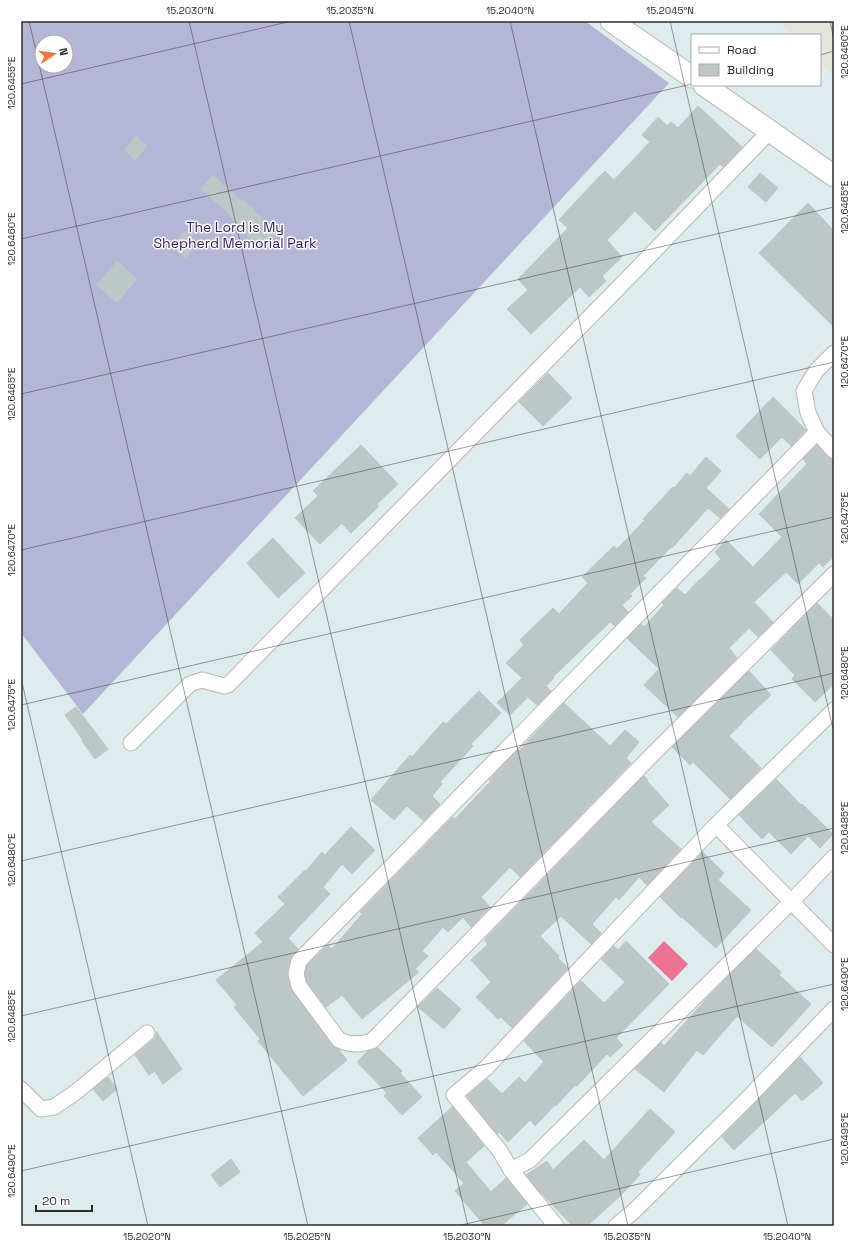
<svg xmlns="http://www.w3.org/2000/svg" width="855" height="1247" viewBox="0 0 855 1247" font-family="'Space Grotesk',sans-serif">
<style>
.industrial{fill:#e5e3de}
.cemetery{fill:#b5b5d6;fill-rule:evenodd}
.water{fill:#ed7293}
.building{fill:#bdc7c8;stroke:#b7c6c8}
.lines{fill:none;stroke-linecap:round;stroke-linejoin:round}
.street-casing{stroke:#beb5b1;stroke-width:17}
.secondary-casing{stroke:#beb5b1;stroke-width:23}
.street{stroke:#fff;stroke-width:15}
.secondary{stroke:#fff;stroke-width:21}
.ticks{fill:none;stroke:#2b2b2b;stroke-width:1;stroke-opacity:0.45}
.labels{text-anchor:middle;stroke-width:3;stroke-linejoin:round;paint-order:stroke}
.park-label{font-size:14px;fill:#2f1b68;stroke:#fff}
.neatline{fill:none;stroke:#2b2b2b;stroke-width:1.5}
.ticks-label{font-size:10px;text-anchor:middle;fill:#2b2b2b}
</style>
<rect width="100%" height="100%" fill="#ddeced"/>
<path class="industrial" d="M 779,21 L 834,21 L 834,76 L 820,61 L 820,35 L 793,35 Z"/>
<path class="cemetery" d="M 21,21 L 585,21 L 669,83 L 83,714 L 21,633 ZM 42,42 L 66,42 L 66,66 L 42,66 Z"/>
<path class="water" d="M 664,941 L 688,964 L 672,981 L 648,958 Z"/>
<g class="building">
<path d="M 698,106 L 742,147 L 723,167 L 720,164 L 655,231 L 635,211 L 607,240 L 622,257 L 602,276 L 606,281 L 589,297 L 580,287 L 531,334 L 507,309 L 528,290 L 518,279 L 568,228 L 559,220 L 579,198 L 605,171 L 614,180 L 650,142 L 642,135 L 658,117 L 667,126 L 671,122 L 678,128 Z"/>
<path d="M 136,136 L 147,146 L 135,160 L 124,150 Z"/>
<path d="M 760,173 L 778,188 L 766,202 L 748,187 Z"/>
<path d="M 213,175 L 242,201 L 243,200 L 255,210 L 254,211 L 277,232 L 262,249 L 241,231 L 243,229 L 229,216 L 230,215 L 201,189 Z"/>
<path d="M 808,203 L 834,231 L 834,327 L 759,253 Z"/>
<path d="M 185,231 L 198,243 L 185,258 L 172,246 Z"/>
<path d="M 117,261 L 137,279 L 117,303 L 97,285 Z"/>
<path d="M 548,373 L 572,398 L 543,426 L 519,402 Z"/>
<path d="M 773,397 L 806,430 L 791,446 L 782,437 L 760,459 L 736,436 Z"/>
<path d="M 361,445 L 398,484 L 377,504 L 379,506 L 351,533 L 342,523 L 320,544 L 295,518 L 318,496 L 313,491 Z"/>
<path d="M 817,445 L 828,457 L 834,460 L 834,556 L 823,567 L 819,563 L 798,584 L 786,572 L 754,602 L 773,622 L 758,637 L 749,628 L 729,648 L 737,658 L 678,717 L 644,685 L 659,669 L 627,638 L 641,624 L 644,627 L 664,605 L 662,603 L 677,588 L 685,595 L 699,580 L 700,580 L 721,559 L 715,552 L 726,540 L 753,567 L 782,537 L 759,514 L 807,464 L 803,459 Z"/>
<path d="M 706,457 L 721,471 L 706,488 L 729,509 L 720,518 L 708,508 L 672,548 L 671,547 L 643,576 L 646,578 L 630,594 L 632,596 L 622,605 L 628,612 L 615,626 L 610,622 L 553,677 L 554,678 L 546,686 L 551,691 L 537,705 L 528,697 L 510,715 L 497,703 L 522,678 L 506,663 L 524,645 L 520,640 L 553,608 L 559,614 L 588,583 L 582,577 L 614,546 L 617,549 L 645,520 L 643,519 L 673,487 L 674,488 L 687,473 L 690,476 Z"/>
<path d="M 273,538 L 305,573 L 278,598 L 247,563 Z"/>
<path d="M 817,603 L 834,620 L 834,684 L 815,702 L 792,679 L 795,675 L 771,650 Z"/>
<path d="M 749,671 L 771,695 L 742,722 L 742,723 L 729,736 L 761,768 L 730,799 L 693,762 L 690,765 L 672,747 Z"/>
<path d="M 479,691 L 501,713 L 471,744 L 473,746 L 440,782 L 442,784 L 432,796 L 440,804 L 424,821 L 407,806 L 394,820 L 371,800 L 410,755 L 412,757 L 443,722 L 446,724 Z"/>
<path d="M 564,703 L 610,746 L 625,730 L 639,742 L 626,758 L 631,763 L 520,877 L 510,867 L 481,897 L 490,907 L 471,927 L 463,917 L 448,932 L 443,927 L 422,951 L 428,956 L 415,969 L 419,972 L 362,1019 L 342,995 L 326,1007 L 307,982 L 305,974 L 307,965 L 328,945 L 332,949 L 362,914 L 360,912 L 453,817 L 455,819 L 491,781 L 489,780 L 518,750 L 519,751 Z"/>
<path d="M 76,707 L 108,749 L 95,759 L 82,741 L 83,740 L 65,715 Z"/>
<path d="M 644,776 L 648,780 L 647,781 L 669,805 L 651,822 L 681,849 L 647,885 L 639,877 L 619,900 L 616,897 L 592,924 L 601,933 L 591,944 L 561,916 L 540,936 L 559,956 L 558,958 L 568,968 L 512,1028 L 501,1017 L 498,1019 L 476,997 L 491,982 L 471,960 L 488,944 L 484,940 Z"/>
<path d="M 776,779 L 801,805 L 802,804 L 833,834 L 820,848 L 808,836 L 791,854 L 769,832 L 762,839 L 739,815 Z"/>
<path d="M 351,827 L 375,850 L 352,874 L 342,864 L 323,887 L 330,894 L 288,938 L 298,949 L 290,959 L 287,972 L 287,976 L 292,991 L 332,1045 L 339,1050 L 347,1060 L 303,1096 L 258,1041 L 260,1039 L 234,1007 L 237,1005 L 216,980 L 263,942 L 255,933 L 285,904 L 278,897 L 305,870 L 306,871 L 322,852 L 325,855 Z"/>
<path d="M 703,852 L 724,873 L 718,880 L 751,910 L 716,948 L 682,917 L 681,918 L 660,897 Z"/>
<path d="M 626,941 L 669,984 L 616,1038 L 623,1045 L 610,1057 L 607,1054 L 577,1086 L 575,1085 L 556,1106 L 555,1105 L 535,1126 L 530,1120 L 508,1142 L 499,1132 L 497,1134 L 467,1096 L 487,1079 L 502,1094 L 519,1077 L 525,1083 L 544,1062 L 524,1041 L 581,981 L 604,1003 L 625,982 L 601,959 L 614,946 L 618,950 Z"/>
<path d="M 756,949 L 781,972 L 779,975 L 811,1004 L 772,1047 L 737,1016 L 703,1055 L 697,1050 L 664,1092 L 635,1069 L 661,1043 L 664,1046 L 709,996 Z"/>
<path d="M 437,988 L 461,1009 L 444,1029 L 418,1007 Z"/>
<path d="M 156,1031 L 182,1069 L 163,1084 L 155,1071 L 149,1075 L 135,1055 L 153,1040 L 156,1036 Z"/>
<path d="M 378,1048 L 402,1071 L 400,1073 L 422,1097 L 402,1115 L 384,1096 L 387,1093 L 357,1062 L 368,1051 Z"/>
<path d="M 800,1057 L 823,1083 L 802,1101 L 795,1093 L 734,1150 L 722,1137 Z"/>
<path d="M 108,1077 L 117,1089 L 103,1101 L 93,1089 Z"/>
<path d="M 452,1107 L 484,1146 L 466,1162 L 491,1192 L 506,1178 L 527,1204 L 501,1226 L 485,1226 L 455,1191 L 464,1183 L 436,1152 L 433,1155 L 418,1138 Z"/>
<path d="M 650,1109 L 675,1132 L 638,1172 L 640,1175 L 620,1196 L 587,1226 L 573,1226 L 540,1192 L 526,1175 L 547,1161 L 553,1170 L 584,1140 L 604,1160 Z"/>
<path d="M 231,1159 L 240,1172 L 220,1187 L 211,1175 Z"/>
</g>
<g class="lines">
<g class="street-casing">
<g id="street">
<path d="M 834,353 L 816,371 L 804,391 L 808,413 L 817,432 L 834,451"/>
<path d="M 817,432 L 299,961 L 296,974 L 299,986 L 339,1040 C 350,1045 361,1045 372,1041 L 653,754 L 834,574"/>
<path d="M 131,743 L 190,684 L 202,680 L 224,686 L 228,685 L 633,273 L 770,131"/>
<path d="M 716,825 L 834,945"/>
<path d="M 21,1089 L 41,1109 L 54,1107 L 76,1092 L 147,1033"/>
<path d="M 511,1170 L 530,1160 L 791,902 L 834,857"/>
<path d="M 556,1226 L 511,1170 L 500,1151 L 454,1095 L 486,1068 L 716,825 L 834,710"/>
<path d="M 616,1226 L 634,1211 L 746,1100 L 834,1009"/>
</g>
</g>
<g class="secondary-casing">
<g id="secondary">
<path d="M 611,21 L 692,77"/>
<path d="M 704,85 L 834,176"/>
</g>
</g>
<use href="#street" class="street"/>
<use href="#secondary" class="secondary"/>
</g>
<path class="ticks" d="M 29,21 L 308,1226M 189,21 L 468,1226M 349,21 L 628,1226M 510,21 L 788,1226M 670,21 L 834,733M 830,21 L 834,40M 820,55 L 834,51M 21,84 L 292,21M 21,239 L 692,84M 21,394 L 834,207M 21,550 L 834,362M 21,678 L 148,1226M 21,705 L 834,517M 21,861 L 834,673M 21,1016 L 834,828M 21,1171 L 834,984M 457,1226 L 834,1139"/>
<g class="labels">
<g class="park-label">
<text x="235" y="232">The Lord is My<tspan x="235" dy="16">Shepherd Memorial Park</tspan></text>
</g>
</g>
<rect width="855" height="1247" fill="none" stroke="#ffffff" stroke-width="44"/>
<rect x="691" y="34" width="130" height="52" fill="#ffffff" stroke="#aaaaaa"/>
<rect x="699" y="47" width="20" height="6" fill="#ffffff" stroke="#aaaaaa"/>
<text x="727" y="54" font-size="12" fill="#2b2b2b">Road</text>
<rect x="699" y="64" width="20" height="12" fill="#bdc7c8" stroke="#aaaaaa"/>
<text x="727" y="74" font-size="12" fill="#2b2b2b">Building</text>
<g transform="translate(54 54) rotate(77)"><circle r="19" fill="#ffffff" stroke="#aaaaaa"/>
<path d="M0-3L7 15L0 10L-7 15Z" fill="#f7733f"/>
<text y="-6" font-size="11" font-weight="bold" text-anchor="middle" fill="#2b2b2b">N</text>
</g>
<path d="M36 1205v6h56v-6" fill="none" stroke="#2b2b2b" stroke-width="2"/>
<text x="42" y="1205" font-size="12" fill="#2b2b2b" stroke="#ffffff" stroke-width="3" paint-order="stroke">20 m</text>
<rect x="22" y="22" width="811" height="1203" class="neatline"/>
<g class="ticks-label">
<text x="190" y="14">15.2030°N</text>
<text x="350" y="14">15.2035°N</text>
<text x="510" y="14">15.2040°N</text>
<text x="670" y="14">15.2045°N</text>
<text transform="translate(844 52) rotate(-90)" y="4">120.6460°E</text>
<text transform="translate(11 83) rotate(-90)" y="4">120.6455°E</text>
<text transform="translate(844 207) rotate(-90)" y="4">120.6465°E</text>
<text transform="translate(11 239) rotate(-90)" y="4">120.6460°E</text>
<text transform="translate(844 362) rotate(-90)" y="4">120.6470°E</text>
<text transform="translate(11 394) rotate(-90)" y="4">120.6465°E</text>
<text transform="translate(844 518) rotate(-90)" y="4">120.6475°E</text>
<text transform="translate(11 550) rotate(-90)" y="4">120.6470°E</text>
<text transform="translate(844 673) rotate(-90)" y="4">120.6480°E</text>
<text transform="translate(11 705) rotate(-90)" y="4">120.6475°E</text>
<text transform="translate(844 828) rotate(-90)" y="4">120.6485°E</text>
<text transform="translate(11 860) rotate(-90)" y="4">120.6480°E</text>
<text transform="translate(844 984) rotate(-90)" y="4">120.6490°E</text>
<text transform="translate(11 1016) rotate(-90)" y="4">120.6485°E</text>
<text transform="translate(844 1139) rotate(-90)" y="4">120.6495°E</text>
<text transform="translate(11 1171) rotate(-90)" y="4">120.6490°E</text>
<text x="147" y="1240">15.2020°N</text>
<text x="307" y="1240">15.2025°N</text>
<text x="467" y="1240">15.2030°N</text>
<text x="627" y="1240">15.2035°N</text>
<text x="787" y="1240">15.2040°N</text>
</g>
</svg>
